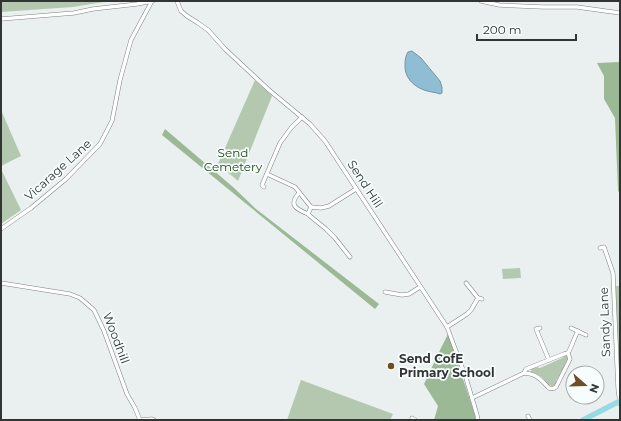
<svg xmlns="http://www.w3.org/2000/svg" width="621" height="421" viewBox="0 0 621 421" font-family="Montserrat,sans-serif">
<style>
.green{fill:#b3c8ae}
.forest{fill:#9cb995}
.water{fill:#8fbed4;stroke:#7395a4}
.lines{fill:none;stroke-linecap:round;stroke-linejoin:round}
.minor-casing{stroke:#7e8483;stroke-width:4.5}
.major-casing{stroke:#cacaca;stroke-width:5.5}
.minor{stroke:#fff;stroke-width:3.5}
.major{stroke:#8fdde6;stroke-width:4.5}
.poi-dot{fill:#6e4e24;stroke:#f6fdfc;stroke-width:1.5}
.labels{text-anchor:middle;stroke-width:3.5;stroke-linejoin:round;paint-order:stroke}
.park-label{font-size:12px;fill:#214716;stroke:#f6fdfc}
.street-label{font-size:12px;fill:#333535;stroke:#f6fdfc}
.poi-label{font-size:12px;font-weight:bold;fill:#333535;stroke:#f6fdfc;text-anchor:start}
</style>
<rect width="100%" height="100%" fill="#e9f0ef"/>
<g class="green">
<path d="M 1,1 L 110,1 L 73,7 L 1,12 Z"/>
<path d="M 255,80 L 272,96 L 238,181 L 218,164 Z"/>
<path d="M 1,110 L 21,156 L 1,166 Z"/>
<path d="M 1,169 L 21,210 L 1,224 Z"/>
<path d="M 520,268 L 521,278 L 503,279 L 502,269 Z"/>
<path d="M 615,286 L 620,286 L 620,392 L 619,388 Z"/>
<path d="M 565,355 L 568,357 L 568,360 L 556,381 L 557,384 L 554,387 L 549,385 L 540,376 L 531,372 L 531,369 L 536,367 L 540,368 L 562,358 Z"/>
<path d="M 301,380 L 393,414 L 390,420 L 287,420 Z"/>
</g>
<g class="forest">
<path d="M 620,62 L 620,193 L 618,191 L 615,118 L 604,99 L 604,76 L 597,63 Z"/>
<path d="M 165,129 L 233,187 L 256,209 L 379,304 L 375,309 L 162,135 Z"/>
<path d="M 448,334 L 475,415 L 475,420 L 434,420 L 438,406 L 424,384 L 441,348 Z"/>
</g>
<path class="water" d="M 412,51 L 421,58 L 440,81 L 442,87 L 442,93 L 440,94 C 435,92 429,92 424,90 C 413,86 404,77 405,64 C 405,59 406,55 408,52 Z"/>
<g class="lines">
<g class="minor-casing">
<g id="minor">
<path d="M 177,1 L 181,11 L 187,16 L 198,23 L 208,30 L 225,49 L 269,90 L 310,124 L 325,141 L 447,327 L 466,378 L 477,415 L 478,420"/>
<path d="M 481,1 L 499,5 L 543,7 L 577,7 L 620,13"/>
<path d="M 1,19 L 74,13 L 93,9 L 137,4 L 153,1"/>
<path d="M 267,174 L 295,187 L 311,207 L 308,214 L 310,216 L 326,229 L 335,238 L 350,257"/>
<path d="M 264,187 L 262,185 L 280,143 L 291,128 L 302,117"/>
<path d="M 299,193 C 288,205 296,209 308,214"/>
<path d="M 311,207 L 321,208 L 329,206 L 356,189"/>
<path d="M 1,229 L 31,208 L 66,179 L 100,144 L 112,121 L 120,80 L 131,40 L 152,1"/>
<path d="M 600,248 L 604,247 L 613,273 L 618,388 L 620,404"/>
<path d="M 1,283 L 70,294 L 80,298 L 94,310 L 104,331 L 127,394 L 135,408 L 140,420"/>
<path d="M 466,283 L 478,298"/>
<path d="M 385,292 L 402,295 L 409,294 L 420,287"/>
<path d="M 447,327 L 467,314 L 471,310 L 478,298 L 482,299"/>
<path d="M 540,328 L 536,329 L 549,360"/>
<path d="M 571,328 L 586,335"/>
<path d="M 524,373 C 537,374 540,379 549,388 C 552,389 554,389 556,387 L 570,359 L 568,353"/>
<path d="M 472,398 L 524,373 L 526,369 L 564,354 L 568,353 C 572,346 574,338 578,331"/>
<path d="M 528,416 L 530,420"/>
<path d="M 412,418 L 415,420"/>
<path d="M 141,420 L 152,419 L 154,420"/>
</g>
</g>
<g class="major-casing">
<path id="major" d="M 583,420 L 620,401"/>
</g>
<use href="#minor" class="minor"/>
<use href="#major" class="major"/>
</g>
<circle class="poi-dot" cx="391" cy="366" r="4"/>
<g class="labels">
<g class="park-label">
<text x="233" y="157">Send<tspan x="233" dy="14">Cemetery</tspan></text>
</g>
<g class="street-label">
<text transform="translate(58 170) rotate(-42)" y="4">Vicarage Lane</text>
<text transform="translate(365 184) rotate(57)" y="4">Send Hill</text>
<text transform="translate(605 322) rotate(-92)" y="4">Sandy Lane</text>
<text transform="translate(116 338) rotate(69)" y="4">Woodhill</text>
</g>
<g class="poi-label">
<text x="399" y="363">Send CofE<tspan x="399" dy="14">Primary School</tspan></text>
</g>
</g>
<rect width="621" height="421" fill="none" stroke="#333535" stroke-width="4"/>
<g transform="translate(585 385) rotate(110)"><circle r="19" fill="#f6fdfc" stroke="#a8adac"/>
<path d="M0-3L7 15L0 10L-7 15Z" fill="#6e4e24"/>
<text y="-6" font-size="11" font-weight="bold" text-anchor="middle" fill="#333535">N</text>
</g>
<path d="M477 34v6h99v-6" fill="none" stroke="#333535" stroke-width="2"/>
<text x="483" y="34" font-size="12" fill="#333535" stroke="#f6fdfc" stroke-width="3" paint-order="stroke">200 m</text>
</svg>
